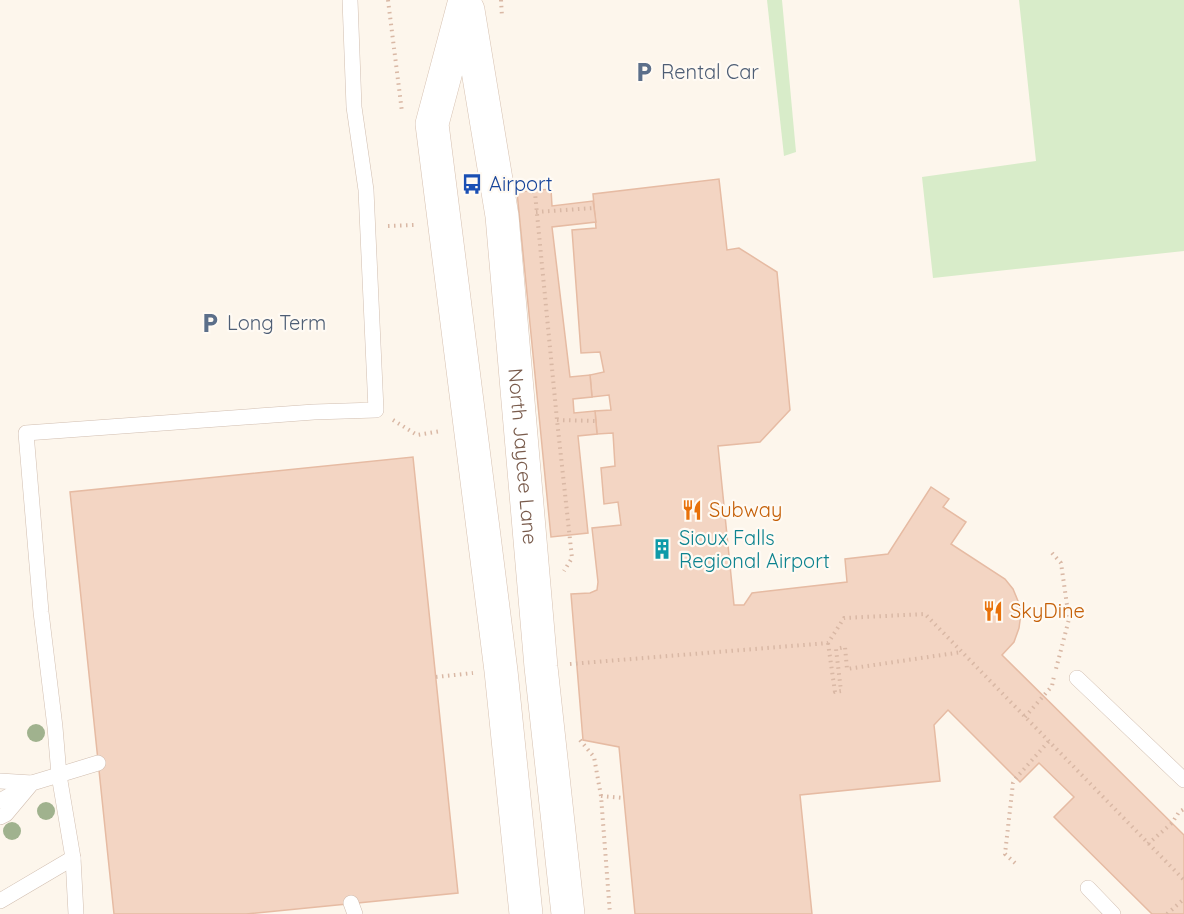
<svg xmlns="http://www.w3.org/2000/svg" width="1184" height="914" viewBox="0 0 1184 914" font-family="Quicksand,sans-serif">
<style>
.green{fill:#d8ecc9}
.building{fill:#f3d5c3;stroke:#e6bba3;stroke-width:1.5}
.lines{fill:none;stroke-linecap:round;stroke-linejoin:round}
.lane-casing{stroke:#d1beb0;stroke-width:16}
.secondary-casing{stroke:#d6c0b0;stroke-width:34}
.path{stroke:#d9b8a5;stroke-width:4;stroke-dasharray:1.5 4.5;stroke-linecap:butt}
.lane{stroke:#fff;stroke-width:15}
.secondary{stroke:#fff;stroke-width:33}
.tree{fill:#a0b28e}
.labels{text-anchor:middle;stroke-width:4.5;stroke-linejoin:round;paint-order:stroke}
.service-label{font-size:20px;fill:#4e5e75;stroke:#fffaf3;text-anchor:start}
.transit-label{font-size:20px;fill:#164399;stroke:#fffaf3;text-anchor:start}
.street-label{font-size:20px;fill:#7a5c4d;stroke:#fffaf3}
.food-label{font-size:20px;fill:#c56008;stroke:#fffaf3;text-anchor:start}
.culture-label{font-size:20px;fill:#0d838f;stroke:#fffaf3;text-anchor:start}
</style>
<rect width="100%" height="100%" fill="#fdf6ec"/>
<g class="green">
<path d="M 767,0 L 782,0 L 796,152 L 784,156 Z"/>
<path d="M 1019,0 L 1184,0 L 1184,251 L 933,278 L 922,177 L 1036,161 Z"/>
</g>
<g class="building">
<path d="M 719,179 L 727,250 L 739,248 L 777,272 L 790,410 L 760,442 L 718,446 L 734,605 L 744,605 L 752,593 L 847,582 L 845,559 L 888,554 L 931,487 L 949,499 L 943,507 L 966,522 L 951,544 L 1005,579 L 1013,589 L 1018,601 L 1021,613 L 1019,628 L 1014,642 L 1002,655 L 1184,835 L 1184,914 L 1152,914 L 1054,817 L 1074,797 L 1039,763 L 1020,782 L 948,710 L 934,725 L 940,781 L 800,795 L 812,914 L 635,914 L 619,747 L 583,740 L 571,594 L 590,593 L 597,590 L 598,582 L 592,528 L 621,525 L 618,502 L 604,504 L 601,468 L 615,466 L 613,433 L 597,434 L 595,411 L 611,410 L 609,395 L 592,397 L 590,375 L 604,372 L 600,352 L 581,353 L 572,230 L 596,228 L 593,194 Z"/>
<path d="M 551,189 L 552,206 L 593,201 L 596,222 L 552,227 L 570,377 L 590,375 L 592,397 L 573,399 L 574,413 L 595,411 L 597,434 L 578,436 L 588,533 L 551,537 L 517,192 Z"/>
<path d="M 413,457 L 458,893 L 246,914 L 114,914 L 70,492 Z"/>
</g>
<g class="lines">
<g class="lane-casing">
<g id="lane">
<path d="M 1077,678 L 1184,780"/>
<path d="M 0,781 L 32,783"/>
<path d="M 0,801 L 21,789"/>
<path d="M 0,817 L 6,814 L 32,783 L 98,763"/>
<path d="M 1088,888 L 1113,914"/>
<path d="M 0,901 L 73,858"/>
<path d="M 351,903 L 355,914"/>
<path d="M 76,914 L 73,858 L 59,775 L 55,727 L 41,612 L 26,433 L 314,412 L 376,410 L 366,190 L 354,107 L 350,0"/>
</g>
</g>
<g class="secondary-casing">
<g id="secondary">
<path d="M 465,0 L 432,124 L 501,671 L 526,914"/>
<path id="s1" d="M 468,10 L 502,216 L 541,667 L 568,914"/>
</g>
</g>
<g class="path">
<path d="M 388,0 L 402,112"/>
<path d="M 501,0 L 502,17"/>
<path d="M 528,188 L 535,193 L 557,420 L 572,558 L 564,571"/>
<path d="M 536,212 L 594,208"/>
<path d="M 388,226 L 414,225"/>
<path d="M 393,420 L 417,435 L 441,431"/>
<path d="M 557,420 L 596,421"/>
<path d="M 1052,553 L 1061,563 L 1069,619 L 1056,669"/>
<path d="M 828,643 L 835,692 L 841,691 L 836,649 L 845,647 L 847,669 L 962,652"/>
<path d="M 570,664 L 828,643 L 844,618 L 925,614 L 1184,880"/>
<path d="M 436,677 L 473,673"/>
<path d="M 1025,717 L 1052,686 L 1054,676"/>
<path d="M 580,740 L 594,757 L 601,796 L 610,914"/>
<path d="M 601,796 L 624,798"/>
<path d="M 1148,844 L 1172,823 L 1179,812 L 1184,809"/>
<path d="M 1015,863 L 1005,854 L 1013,783 L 1016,778 L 1049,741"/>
<path d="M 1167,914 L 1184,899"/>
</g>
<use href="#lane" class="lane"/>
<use href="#secondary" class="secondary"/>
</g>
<g class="tree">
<circle cx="36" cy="733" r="9"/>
<circle cx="46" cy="811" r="9"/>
<circle cx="12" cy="831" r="9"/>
</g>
<defs>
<g id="parking-bare" transform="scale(1.62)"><path d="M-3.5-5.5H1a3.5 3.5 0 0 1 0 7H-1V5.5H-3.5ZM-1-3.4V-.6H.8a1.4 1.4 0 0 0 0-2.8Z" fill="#5c6f8a" stroke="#fffaf3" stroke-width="2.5" paint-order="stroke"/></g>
<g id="bus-bare" transform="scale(1.62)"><path d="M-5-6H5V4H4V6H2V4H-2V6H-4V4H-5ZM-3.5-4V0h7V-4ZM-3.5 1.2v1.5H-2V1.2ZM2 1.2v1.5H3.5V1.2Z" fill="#1a4fb4" stroke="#fffaf3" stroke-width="2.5" paint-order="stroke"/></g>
<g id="restaurant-bare" transform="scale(1.62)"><path d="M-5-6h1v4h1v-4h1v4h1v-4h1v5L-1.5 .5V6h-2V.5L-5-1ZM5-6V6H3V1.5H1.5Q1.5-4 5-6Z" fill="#e8710a" stroke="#fffaf3" stroke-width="2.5" paint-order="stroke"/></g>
<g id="building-bare" transform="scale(1.62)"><path d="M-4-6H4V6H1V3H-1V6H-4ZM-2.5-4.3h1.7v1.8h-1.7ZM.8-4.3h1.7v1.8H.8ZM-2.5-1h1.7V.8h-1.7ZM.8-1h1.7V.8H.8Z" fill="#0f9aa8" stroke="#fffaf3" stroke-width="2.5" paint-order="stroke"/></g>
</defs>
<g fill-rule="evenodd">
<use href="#parking-bare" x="644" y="72"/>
<use href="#bus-bare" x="472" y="184"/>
<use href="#parking-bare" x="210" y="323"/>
<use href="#restaurant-bare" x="692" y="510"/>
<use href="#building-bare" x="662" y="549"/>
<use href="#restaurant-bare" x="993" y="611"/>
</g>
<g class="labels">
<g class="service-label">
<text x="661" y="79">Rental Car</text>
<text x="227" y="330">Long Term</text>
</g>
<g class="transit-label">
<text x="489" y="191">Airport</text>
</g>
<g class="street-label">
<text dy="7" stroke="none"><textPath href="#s1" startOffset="450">North Jaycee Lane</textPath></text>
</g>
<g class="food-label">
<text x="709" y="517">Subway</text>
<text x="1010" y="618">SkyDine</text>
</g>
<g class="culture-label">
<text x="679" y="545">Sioux Falls<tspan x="679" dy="23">Regional Airport</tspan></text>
</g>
</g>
</svg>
